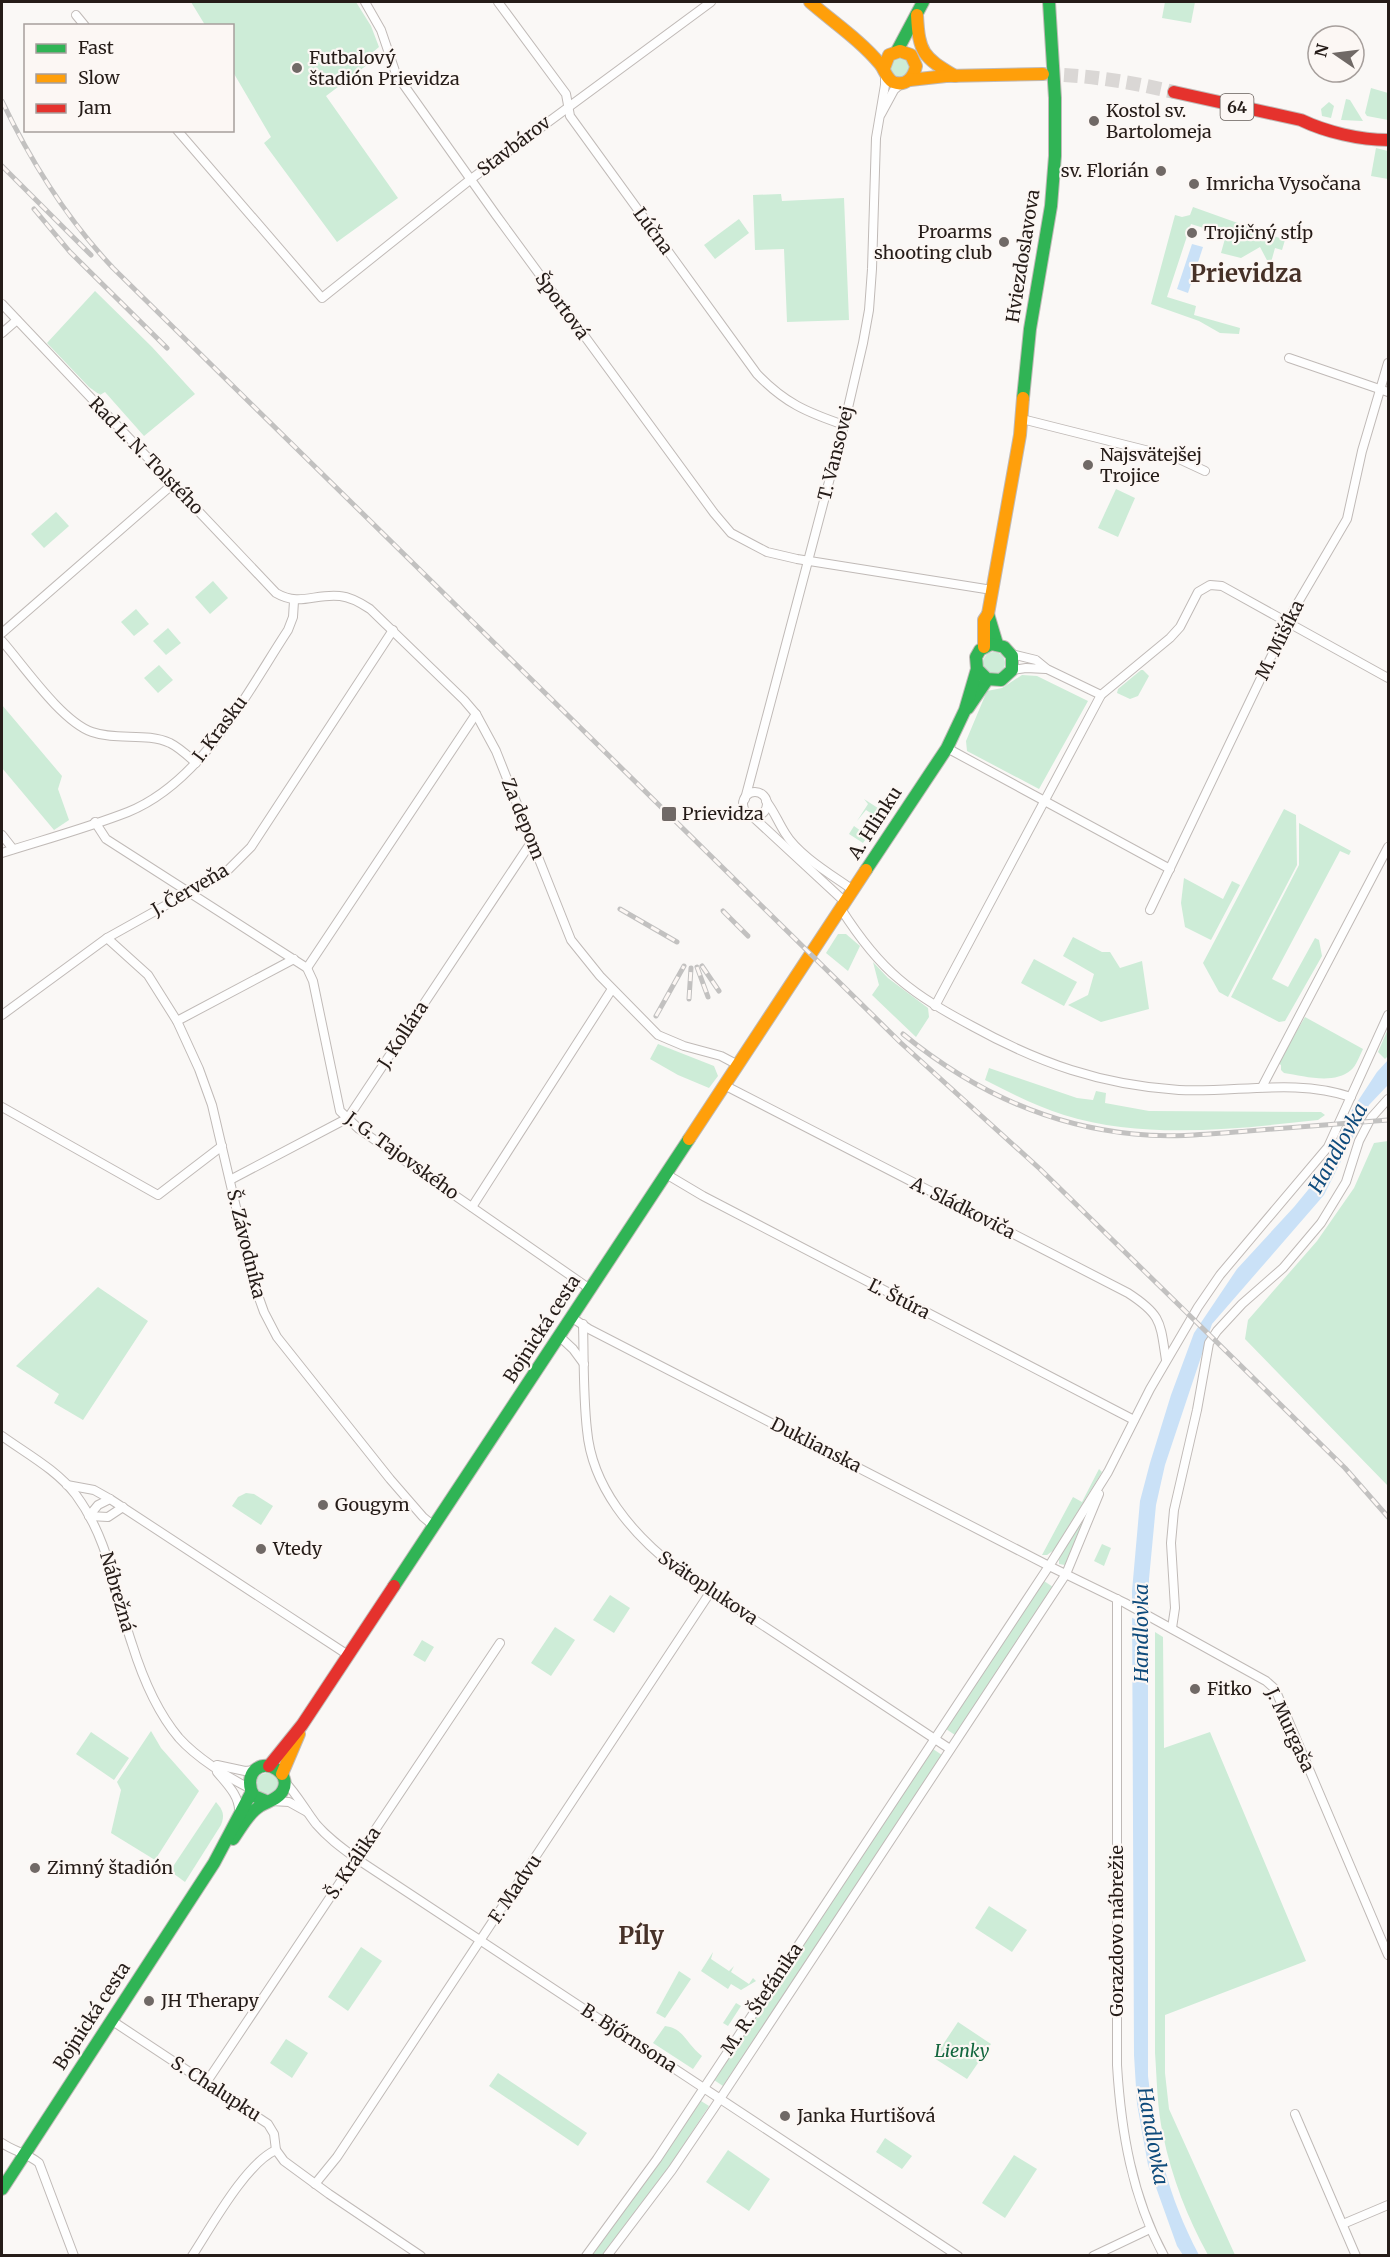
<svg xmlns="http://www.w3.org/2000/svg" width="1390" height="2257" viewBox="0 0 1390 2257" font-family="Merriweather,serif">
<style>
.green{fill:#cdecd7}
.water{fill:#cae1f7}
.pier{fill:#faf8f6}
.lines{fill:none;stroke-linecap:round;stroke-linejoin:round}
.primary-tunnel{stroke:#dad7d5;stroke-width:14;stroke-dasharray:14 7;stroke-linecap:butt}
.street-casing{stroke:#c0bab7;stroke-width:10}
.fast-casing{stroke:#c0bab7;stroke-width:14}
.slow-casing{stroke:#c0bab7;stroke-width:14}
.jam-casing{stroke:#c0bab7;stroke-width:14}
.street{stroke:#fefefe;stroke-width:8}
.fast{stroke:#30b455;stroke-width:12}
.slow{stroke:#ff9f0a;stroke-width:12}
.jam{stroke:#e5322d;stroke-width:12}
.rail-casing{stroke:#c2c1c0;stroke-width:5}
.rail{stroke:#fcf7f4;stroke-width:3;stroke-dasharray:9;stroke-linecap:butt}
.poi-dot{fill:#706966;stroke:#fcf7f4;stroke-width:2}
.labels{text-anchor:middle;stroke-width:4.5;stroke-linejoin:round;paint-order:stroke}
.shield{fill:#fcf7f4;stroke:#665e5a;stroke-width:1.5}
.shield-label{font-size:16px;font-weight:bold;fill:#251c18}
.poi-label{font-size:18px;fill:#251c18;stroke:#fcf7f4;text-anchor:start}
.street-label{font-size:18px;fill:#251c18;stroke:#fcf7f4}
.park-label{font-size:18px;font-style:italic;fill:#13663e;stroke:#fcf7f4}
.water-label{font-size:20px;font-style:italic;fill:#0f4b7c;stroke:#fcf7f4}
.district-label{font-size:24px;font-weight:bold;fill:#463128;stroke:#fcf7f4}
</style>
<rect width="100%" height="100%" fill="#faf8f6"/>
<g class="green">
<path d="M 191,2 L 356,2 L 371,26 L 379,47 L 373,52 L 367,65 L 326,96 L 398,198 L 337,242 L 264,143 L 271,137 L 233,72 L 232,26 L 205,25 Z"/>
<path d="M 1165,2 L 1195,2 L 1191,23 L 1162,18 Z"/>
<path d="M 895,56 L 908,60 L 910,72 L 901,78 L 890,73 L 890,61 Z"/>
<path d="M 1371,88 L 1388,93 L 1388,120 L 1367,116 L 1365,113 Z"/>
<path d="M 1346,99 L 1350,100 L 1363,121 L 1341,120 Z"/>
<path d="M 1329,102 L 1334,106 L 1331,118 L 1322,116 L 1321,109 Z"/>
<path d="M 1376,148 L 1388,151 L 1388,179 L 1371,176 Z"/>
<path d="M 781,194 L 782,201 L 844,198 L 849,320 L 787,322 L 784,249 L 755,250 L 753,195 Z"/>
<path d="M 1193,207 L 1285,240 L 1282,250 L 1275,248 L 1270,266 L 1260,247 L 1241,258 L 1221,253 L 1226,235 L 1191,224 L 1167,297 L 1196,306 L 1194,315 L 1240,328 L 1239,334 L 1220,333 L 1199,321 L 1151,304 L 1175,215 L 1182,217 L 1190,215 Z"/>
<path d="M 739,219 L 749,233 L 715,259 L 704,245 Z"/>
<path d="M 95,291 L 152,347 L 195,394 L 144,436 L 105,392 L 100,395 L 89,387 L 47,343 Z"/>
<path d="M 1116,489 L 1135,498 L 1118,537 L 1098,528 Z"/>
<path d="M 56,512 L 69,526 L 44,548 L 31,534 Z"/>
<path d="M 213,581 L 228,598 L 210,614 L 195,597 Z"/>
<path d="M 136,609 L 149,624 L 134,636 L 121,622 Z"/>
<path d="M 168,628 L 181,643 L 166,655 L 153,641 Z"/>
<circle cx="994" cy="663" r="11"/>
<path d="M 159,665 L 173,680 L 158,693 L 144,678 Z"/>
<path d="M 1141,670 L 1143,670 L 1149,676 L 1138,696 L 1130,699 L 1117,693 L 1118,689 Z"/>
<path d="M 1022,675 L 1037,676 L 1088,701 L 1039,789 L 967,751 L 966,741 L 987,691 L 1002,688 Z"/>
<path d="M 2,705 L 62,776 L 58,789 L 69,820 L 54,830 L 2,768 Z"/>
<path d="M 864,799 L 884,812 L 880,819 L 866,810 L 857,821 L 868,804 Z"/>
<path d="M 1284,809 L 1296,815 L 1297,865 L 1228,997 L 1219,992 L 1203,963 Z"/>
<path d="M 1299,823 L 1351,851 L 1349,855 L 1340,851 L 1272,979 L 1288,987 L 1315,938 L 1319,940 L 1322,956 L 1285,1021 L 1279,1022 L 1231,997 L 1299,865 Z"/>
<path d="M 854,826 L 868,836 L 863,843 L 849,834 Z"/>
<path d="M 1184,878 L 1223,899 L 1232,881 L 1240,885 L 1211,940 L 1185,927 L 1181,903 Z"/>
<path d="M 838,934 L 846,934 L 860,946 L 848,971 L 826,953 Z"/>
<path d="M 1073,937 L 1102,952 L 1110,952 L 1120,968 L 1142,961 L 1149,1009 L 1101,1022 L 1068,1005 L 1088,995 L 1094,974 L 1063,956 Z"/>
<path d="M 1034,959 L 1077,982 L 1064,1006 L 1021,983 Z"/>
<path d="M 873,962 L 888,978 L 928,1008 L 929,1017 L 916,1037 L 872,995 L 879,985 Z"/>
<path d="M 1305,1017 L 1363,1049 C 1360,1055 1356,1066 1351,1070 C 1334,1085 1304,1076 1284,1073 L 1281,1070 L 1281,1065 L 1278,1063 Z"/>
<path d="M 1388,1029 L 1388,1056 L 1385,1059 L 1378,1052 Z"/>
<path d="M 658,1044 L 714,1066 L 718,1076 L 709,1088 L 678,1075 L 650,1059 Z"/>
<path d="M 989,1068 L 1077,1098 L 1093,1100 L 1096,1091 L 1106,1093 L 1105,1103 L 1149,1111 L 1321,1112 L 1325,1115 L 1318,1120 C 1235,1129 1145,1140 1064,1115 C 1036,1106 1010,1093 985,1080 Z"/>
<path d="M 1388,1141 L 1388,1486 L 1245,1339 L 1248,1320 L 1317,1241 L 1354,1188 L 1374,1143 Z"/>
<path d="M 98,1287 L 148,1321 L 83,1420 L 54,1403 L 59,1394 L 16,1366 Z"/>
<path d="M 1099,1469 L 1102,1472 L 1054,1550 L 1047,1555 L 1042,1555 L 1073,1497 L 1082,1502 Z"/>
<path d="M 246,1493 L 254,1494 L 273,1506 L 261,1525 L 232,1506 L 238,1497 Z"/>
<path d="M 1085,1514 L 1087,1515 L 1067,1561 L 1065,1565 L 1059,1564 L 1059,1558 Z"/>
<path d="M 1102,1544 L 1111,1548 L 1104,1566 L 1094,1561 Z"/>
<path d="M 1044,1581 L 1053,1587 L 955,1735 L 946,1729 Z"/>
<path d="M 610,1595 L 630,1608 L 614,1633 L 593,1620 Z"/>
<path d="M 555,1627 L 575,1640 L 551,1676 L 531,1663 Z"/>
<path d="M 1155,1632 L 1163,1637 L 1164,1748 L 1210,1732 L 1306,1961 L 1165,2015 L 1165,2073 L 1169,2109 L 1235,2255 L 1208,2255 C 1187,2217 1172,2178 1163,2135 C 1157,2108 1157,2080 1155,2053 Z"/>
<path d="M 422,1640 L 434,1647 L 425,1662 L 413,1655 Z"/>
<path d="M 151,1731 L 161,1748 L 199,1791 L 155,1860 L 111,1833 L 121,1790 L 117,1782 Z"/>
<path d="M 91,1732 L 129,1758 L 114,1780 L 76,1754 Z"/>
<path d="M 933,1749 L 942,1755 L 723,2086 L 714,2080 Z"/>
<circle cx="267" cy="1784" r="11"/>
<path d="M 216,1802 C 223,1810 225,1815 221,1825 L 185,1882 L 170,1871 Z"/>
<path d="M 989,1906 L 1027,1930 L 1012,1952 L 975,1928 Z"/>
<path d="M 361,1947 L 382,1961 L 348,2011 L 328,1997 Z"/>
<path d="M 713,1952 L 711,1959 L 729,1971 L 734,1966 L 731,1972 L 749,1984 L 753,1978 L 756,1981 L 741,1990 L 731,1984 L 728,1989 L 701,1971 Z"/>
<path d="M 679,1971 L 691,1979 L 665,2018 L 656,2013 Z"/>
<path d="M 736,2003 L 741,2006 L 728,2026 L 723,2023 Z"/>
<path d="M 958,2022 L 991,2044 L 967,2079 L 934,2058 Z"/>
<path d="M 665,2026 C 684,2028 687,2045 702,2056 L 693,2069 L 653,2043 Z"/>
<path d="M 286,2039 L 308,2053 L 292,2078 L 270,2063 Z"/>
<path d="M 498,2073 L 587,2133 L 578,2146 L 489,2086 Z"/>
<path d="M 701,2101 L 709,2106 L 671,2164 L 602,2255 L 592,2256 L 662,2158 Z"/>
<path d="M 885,2138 L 912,2156 L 902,2169 L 876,2152 Z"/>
<path d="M 728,2150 L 770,2179 L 749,2211 L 706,2182 Z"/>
<path d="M 1014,2155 L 1037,2169 L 1005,2218 L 982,2203 Z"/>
</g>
<g class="water">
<path d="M 1192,244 L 1203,247 L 1188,293 L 1177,289 Z"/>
<path d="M 1388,1060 L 1388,1085 L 1369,1105 L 1324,1195 L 1212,1324 L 1165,1465 L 1156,1505 L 1149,1579 L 1148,1635 L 1148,2076 C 1156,2144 1167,2194 1199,2255 L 1183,2255 L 1177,2246 L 1148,2165 L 1137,2104 L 1134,2055 L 1132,1591 L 1140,1501 L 1150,1463 L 1171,1395 L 1194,1333 L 1237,1269 L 1294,1207 L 1317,1179 L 1352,1110 L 1377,1072 Z"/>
</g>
<path class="pier" d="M 1129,1597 L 1151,1610 L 1151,1628 L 1129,1616 Z"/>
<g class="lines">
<path class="primary-tunnel" d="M 1043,74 C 1088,75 1131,82 1174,92"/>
<g class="street-casing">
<g id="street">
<path d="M 365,2 L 381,30 L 396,74 L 496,215 L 714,513 L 731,533 L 767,552 L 797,559 L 992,590"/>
<path d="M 498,2 L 566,94 L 570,116 L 757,374 C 785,403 806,412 844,425"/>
<path d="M 76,15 L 85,26"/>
<path d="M 881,114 L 894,90 L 902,83"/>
<path d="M 177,130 L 322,298 L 471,179 L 711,2"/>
<path d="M 2,304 L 276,593 C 300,607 315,593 340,596 C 351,597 361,603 370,609 L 464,700 L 476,714 L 496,751 L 571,940 L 600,976 L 658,1035 L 684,1046 L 721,1056 L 738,1065"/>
<path d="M 2,333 L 17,320"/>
<path d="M 1289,358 L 1388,392"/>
<path d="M 1022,419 L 1177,458 L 1205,471"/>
<path d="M 2,633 L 173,484"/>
<path d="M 2,641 C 24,666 61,721 92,732 C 117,741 146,732 170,743 C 180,748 188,756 196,763"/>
<path d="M 1011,654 L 1036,660 L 1047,669 L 1101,695"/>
<path d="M 1012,670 L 1026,668 L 1046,669"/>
<path d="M 947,748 L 1170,869"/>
<circle cx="755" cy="804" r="12"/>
<path d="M 745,799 L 844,425 L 863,343 L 869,310 L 872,269 L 876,138 L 885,85 L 885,73"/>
<path d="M 766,801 C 774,811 778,822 785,833 C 798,855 832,875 853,890"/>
<path d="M 752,816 L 845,902"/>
<path d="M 95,822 L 106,839 L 307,968 L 313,981 L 340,1111 L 359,1129 L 590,1289"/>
<path d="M 2,835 L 13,849"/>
<path d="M 2,853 C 43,840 87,828 128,812 C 202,782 246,694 288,630 L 293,617 L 294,601"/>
<path d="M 841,909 C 857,934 876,960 899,979 C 921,998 946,1012 972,1026 C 1039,1063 1101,1085 1179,1090 C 1236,1093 1295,1078 1351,1097"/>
<path d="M 1150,910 L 1293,611 L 1347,519 L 1362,451 L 1388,363"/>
<path d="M 107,938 L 148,975 L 177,1021 L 199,1069 L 212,1105 L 254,1284 L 264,1312 L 277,1337 L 390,1479 L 423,1517 L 434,1526"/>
<path d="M 307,968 L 476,714"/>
<path d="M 935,1006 L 1101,695 L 1170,638 L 1180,627 L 1198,592 L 1210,585 L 1222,586 L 1388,678"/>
<path d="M 2,1015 L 107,938 L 227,871 L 251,847 L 393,630"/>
<path d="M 177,1021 L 294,959"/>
<path d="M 724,1085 L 1128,1293 C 1162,1315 1160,1322 1166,1360"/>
<path d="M 1262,1087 L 1388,847"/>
<path d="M 2,1107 L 158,1195 L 222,1146"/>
<path d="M 666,1174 L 703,1196 L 1134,1420"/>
<path d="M 230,1180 L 348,1118 L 528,847 L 534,844"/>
<path d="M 472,1207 L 612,989"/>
<path d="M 571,1317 L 589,1329 L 1049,1566 L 1125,1603 L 1266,1681 L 1275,1689 L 1388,1955"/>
<path d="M 583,1324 C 584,1359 583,1395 587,1430 C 592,1487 632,1534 676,1568 L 950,1749"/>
<path d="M 559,1336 L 573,1349 L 584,1364"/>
<path d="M 2,1436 C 27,1454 57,1470 76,1495 C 110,1541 114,1592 132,1644 C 142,1676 157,1712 179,1738 C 196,1757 227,1777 249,1788"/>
<path d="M 67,1485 L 94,1490 L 110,1499 L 348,1655"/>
<path d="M 89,1516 L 108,1517 L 123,1507"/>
<path d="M 89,1516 L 98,1505 L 110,1499"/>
<path d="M 1117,1599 L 1117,2065 C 1121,2131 1132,2197 1164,2256"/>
<path d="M 1172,1628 L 1175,1608 L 1171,1543 L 1174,1510 L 1197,1410 L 1209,1343 L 1217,1331 L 1242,1304 L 1283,1268 L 1321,1223 L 1346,1182 L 1359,1141 L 1371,1118 L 1388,1099"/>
<path d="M 217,1765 L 245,1771 L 255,1770"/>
<path d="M 217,1772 C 226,1783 240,1796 239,1812"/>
<path d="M 284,1781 C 297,1794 305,1810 316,1824 C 328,1838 342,1848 357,1859 L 958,2256"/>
<path d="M 271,1801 L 289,1802 L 307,1812"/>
<path d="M 111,2020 L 268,2124 L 274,2134 L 276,2150 L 284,2161 L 329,2194 L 421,2256"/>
<path d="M 206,2083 L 500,1643"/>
<path d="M 1295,2114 L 1356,2256"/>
<path d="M 2,2143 C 13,2151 29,2154 39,2163 L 74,2256"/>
<path d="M 315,2184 L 337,2157 L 711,1591"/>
<path d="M 1343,2224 L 1388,2205"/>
<path d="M 192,2256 C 211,2227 246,2163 276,2150"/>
<path d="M 586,2256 L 657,2159 L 1049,1566 L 1108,1472 L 1150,1389 L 1198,1307 L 1220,1275 L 1328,1147 L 1388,1015"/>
<path d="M 607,2256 L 672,2170 L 714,2108 L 1066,1574 L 1099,1494"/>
<path d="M 1093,2256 L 1150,2229"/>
</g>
</g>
<g class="fast-casing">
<g id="fast">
<path d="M 897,51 L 923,2"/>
<path d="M 1023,398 L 1030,329 L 1051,206 L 1055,156 L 1055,98 L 1049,2"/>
<path d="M 988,614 L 997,644"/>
<path d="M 968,708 L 987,680"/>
<path d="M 866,870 L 947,748 L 965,710 L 977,669 L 976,657 L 980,650 L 991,644 L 1004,647 L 1012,656 L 1012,670 L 1001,680 L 987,679 L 977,669"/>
<path d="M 394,1586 L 689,1139"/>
<path d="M 233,1839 C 241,1828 248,1813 260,1806 C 268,1801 279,1799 283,1790 C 291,1774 268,1758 255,1770 C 248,1777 249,1788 254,1796 L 266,1801"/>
<path d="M 2,2189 L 214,1863 L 251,1793"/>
</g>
</g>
<g class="slow-casing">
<g id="slow">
<path d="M 810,2 C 833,22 860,40 880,64 C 885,70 886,78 893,82 C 906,87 914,77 916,66 L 911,55 L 900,51 L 889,55 L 884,68"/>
<path d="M 917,15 C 919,53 923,57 955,76"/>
<path d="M 910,80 L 946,76 L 1043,74"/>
<path d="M 984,647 L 984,620 L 988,614 L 1020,435 L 1023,398"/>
<path d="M 689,1139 L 866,870"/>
<path d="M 282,1774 L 299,1734"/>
</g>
</g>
<g class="jam-casing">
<g id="jam">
<path d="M 1174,92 L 1301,120 C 1326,132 1360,140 1388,140"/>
<path d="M 269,1766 L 302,1725 L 394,1586"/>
</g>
</g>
<use href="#street" class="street"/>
<use href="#fast" class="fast"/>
<use href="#slow" class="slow"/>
<use href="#jam" class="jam"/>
<g class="rail-casing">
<g id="rail">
<path d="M 2,101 C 31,162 67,219 113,268 L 901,1043 L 1040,1169 L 1181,1307 L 1345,1468 L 1388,1517"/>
<path d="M 2,166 L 91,255"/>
<path d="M 34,209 L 70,252 L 167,348"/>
<path d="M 620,909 L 677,942"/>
<path d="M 723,911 L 748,936"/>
<path d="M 702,966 L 719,991"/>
<path d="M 697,967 L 708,997"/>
<path d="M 689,999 L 691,968"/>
<path d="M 656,1016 L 684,966"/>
<path d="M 903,1034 C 970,1089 1048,1126 1134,1134 C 1172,1138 1210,1134 1248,1131 C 1295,1127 1342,1124 1388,1120"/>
</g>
</g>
<use href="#rail" class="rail"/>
</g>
<g class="poi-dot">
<circle cx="297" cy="68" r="6"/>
<circle cx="1094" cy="121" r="6"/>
<circle cx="1161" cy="171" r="6"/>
<circle cx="1194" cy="184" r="6"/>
<circle cx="1192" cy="233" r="6"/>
<circle cx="1004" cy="242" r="6"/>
<circle cx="1088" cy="465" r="6"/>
<rect x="661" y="806" width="16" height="16" rx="3"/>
<circle cx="323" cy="1505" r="6"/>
<circle cx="261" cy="1549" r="6"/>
<circle cx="1195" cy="1689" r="6"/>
<circle cx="35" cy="1868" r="6"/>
<circle cx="149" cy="2001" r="6"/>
<circle cx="785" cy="2116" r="6"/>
</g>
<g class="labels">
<rect class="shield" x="1220.5" y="94" width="33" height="26" rx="4.5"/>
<g class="shield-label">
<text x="1237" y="113">64</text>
</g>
<g class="poi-label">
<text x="309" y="64">Futbalový<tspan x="309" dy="21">štadión Prievidza</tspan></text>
<text x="1106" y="117">Kostol sv.<tspan x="1106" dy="21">Bartolomeja</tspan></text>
<text x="1149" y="177" text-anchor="end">sv. Florián</text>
<text x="1206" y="190">Imricha Vysočana</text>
<text x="992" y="238" text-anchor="end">Proarms<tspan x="992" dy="21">shooting club</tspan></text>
<text x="1204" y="239">Trojičný stĺp</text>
<text x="1100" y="461">Najsvätejšej<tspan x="1100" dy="21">Trojice</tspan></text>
<text x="682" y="820">Prievidza</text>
<text x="335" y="1511">Gougym</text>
<text x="273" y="1555">Vtedy</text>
<text x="1207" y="1695">Fitko</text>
<text x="47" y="1874">Zimný štadión</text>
<text x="161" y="2007">JH Therapy</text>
<text x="797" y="2122">Janka Hurtišová</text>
</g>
<g class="street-label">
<text transform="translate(514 146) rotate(-37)" y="6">Stavbárov</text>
<text transform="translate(653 231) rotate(54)" y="6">Lúčna</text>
<text transform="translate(1023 256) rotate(-81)" y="6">Hviezdoslavova</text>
<text transform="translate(562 306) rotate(54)" y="6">Športová</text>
<text transform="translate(836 453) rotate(-76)" y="6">T. Vansovej</text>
<text transform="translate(146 456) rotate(46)" y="6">Rad L. N. Tolstého</text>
<text transform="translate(1280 640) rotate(-64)" y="6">M. Mišíka</text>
<text transform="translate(220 729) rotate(-53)" y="6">I. Krasku</text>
<text transform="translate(523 819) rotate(68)" y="6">Za depom</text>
<text transform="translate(875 823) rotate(-57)" y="6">A. Hlinku</text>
<text transform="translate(190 890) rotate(-30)" y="6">J. Červeňa</text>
<text transform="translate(403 1035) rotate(-57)" y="6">J. Kollára</text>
<text transform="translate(402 1156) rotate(36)" y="6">J. G. Tajovského</text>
<text transform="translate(963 1208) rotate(27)" y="6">A. Sládkoviča</text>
<text transform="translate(246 1244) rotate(76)" y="6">Š. Závodníka</text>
<text transform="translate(899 1299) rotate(27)" y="6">Ľ. Štúra</text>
<text transform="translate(542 1329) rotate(-57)" y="6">Bojnická cesta</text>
<text transform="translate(816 1445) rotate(27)" y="6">Duklianska</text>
<text transform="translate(708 1588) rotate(34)" y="6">Svätoplukova</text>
<text transform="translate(117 1592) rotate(74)" y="6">Nábrežná</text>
<text transform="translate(1290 1730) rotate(65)" y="6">J. Murgaša</text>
<text transform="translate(353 1863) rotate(-56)" y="6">Š. Králika</text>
<text transform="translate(515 1889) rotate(-56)" y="6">F. Madvu</text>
<text transform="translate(1117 1931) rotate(-90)" y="6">Gorazdovo nábrežie</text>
<text transform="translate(762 1999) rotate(-56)" y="6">M. R. Štefánika</text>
<text transform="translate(92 2016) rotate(-57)" y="6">Bojnická cesta</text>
<text transform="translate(629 2038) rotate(33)" y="6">B. Bjőrnsona</text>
<text transform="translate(216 2089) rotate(33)" y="6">S. Chalupku</text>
</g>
<g class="park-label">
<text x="962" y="2057">Lienky</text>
</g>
<g class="water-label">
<text transform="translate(1338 1148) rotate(-61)" y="7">Handlovka</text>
<text transform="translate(1141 1633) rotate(-90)" y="7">Handlovka</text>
<text transform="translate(1153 2136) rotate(80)" y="7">Handlovka</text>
</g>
<g class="district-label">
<text x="1246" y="282">Prievidza</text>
<text x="641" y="1944">Píly</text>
</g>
</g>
<rect width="1390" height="2257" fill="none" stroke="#251c18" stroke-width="6"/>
<rect x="24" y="24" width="210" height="108" fill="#fcf7f4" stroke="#a69f9c" stroke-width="1.5"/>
<rect x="36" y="44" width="30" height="9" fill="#30b455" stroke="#a69f9c" stroke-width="1.5"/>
<text x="78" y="54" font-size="18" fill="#251c18">Fast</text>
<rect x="36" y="74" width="30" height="9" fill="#ff9f0a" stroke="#a69f9c" stroke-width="1.5"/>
<text x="78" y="84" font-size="18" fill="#251c18">Slow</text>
<rect x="36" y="104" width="30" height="9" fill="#e5322d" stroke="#a69f9c" stroke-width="1.5"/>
<text x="78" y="114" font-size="18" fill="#251c18">Jam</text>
<g transform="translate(1336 54) rotate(284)"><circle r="28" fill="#fcf7f4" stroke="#a69f9c" stroke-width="1.5"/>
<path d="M0-4.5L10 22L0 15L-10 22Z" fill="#706966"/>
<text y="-9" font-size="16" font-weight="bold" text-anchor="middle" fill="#251c18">N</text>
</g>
</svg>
